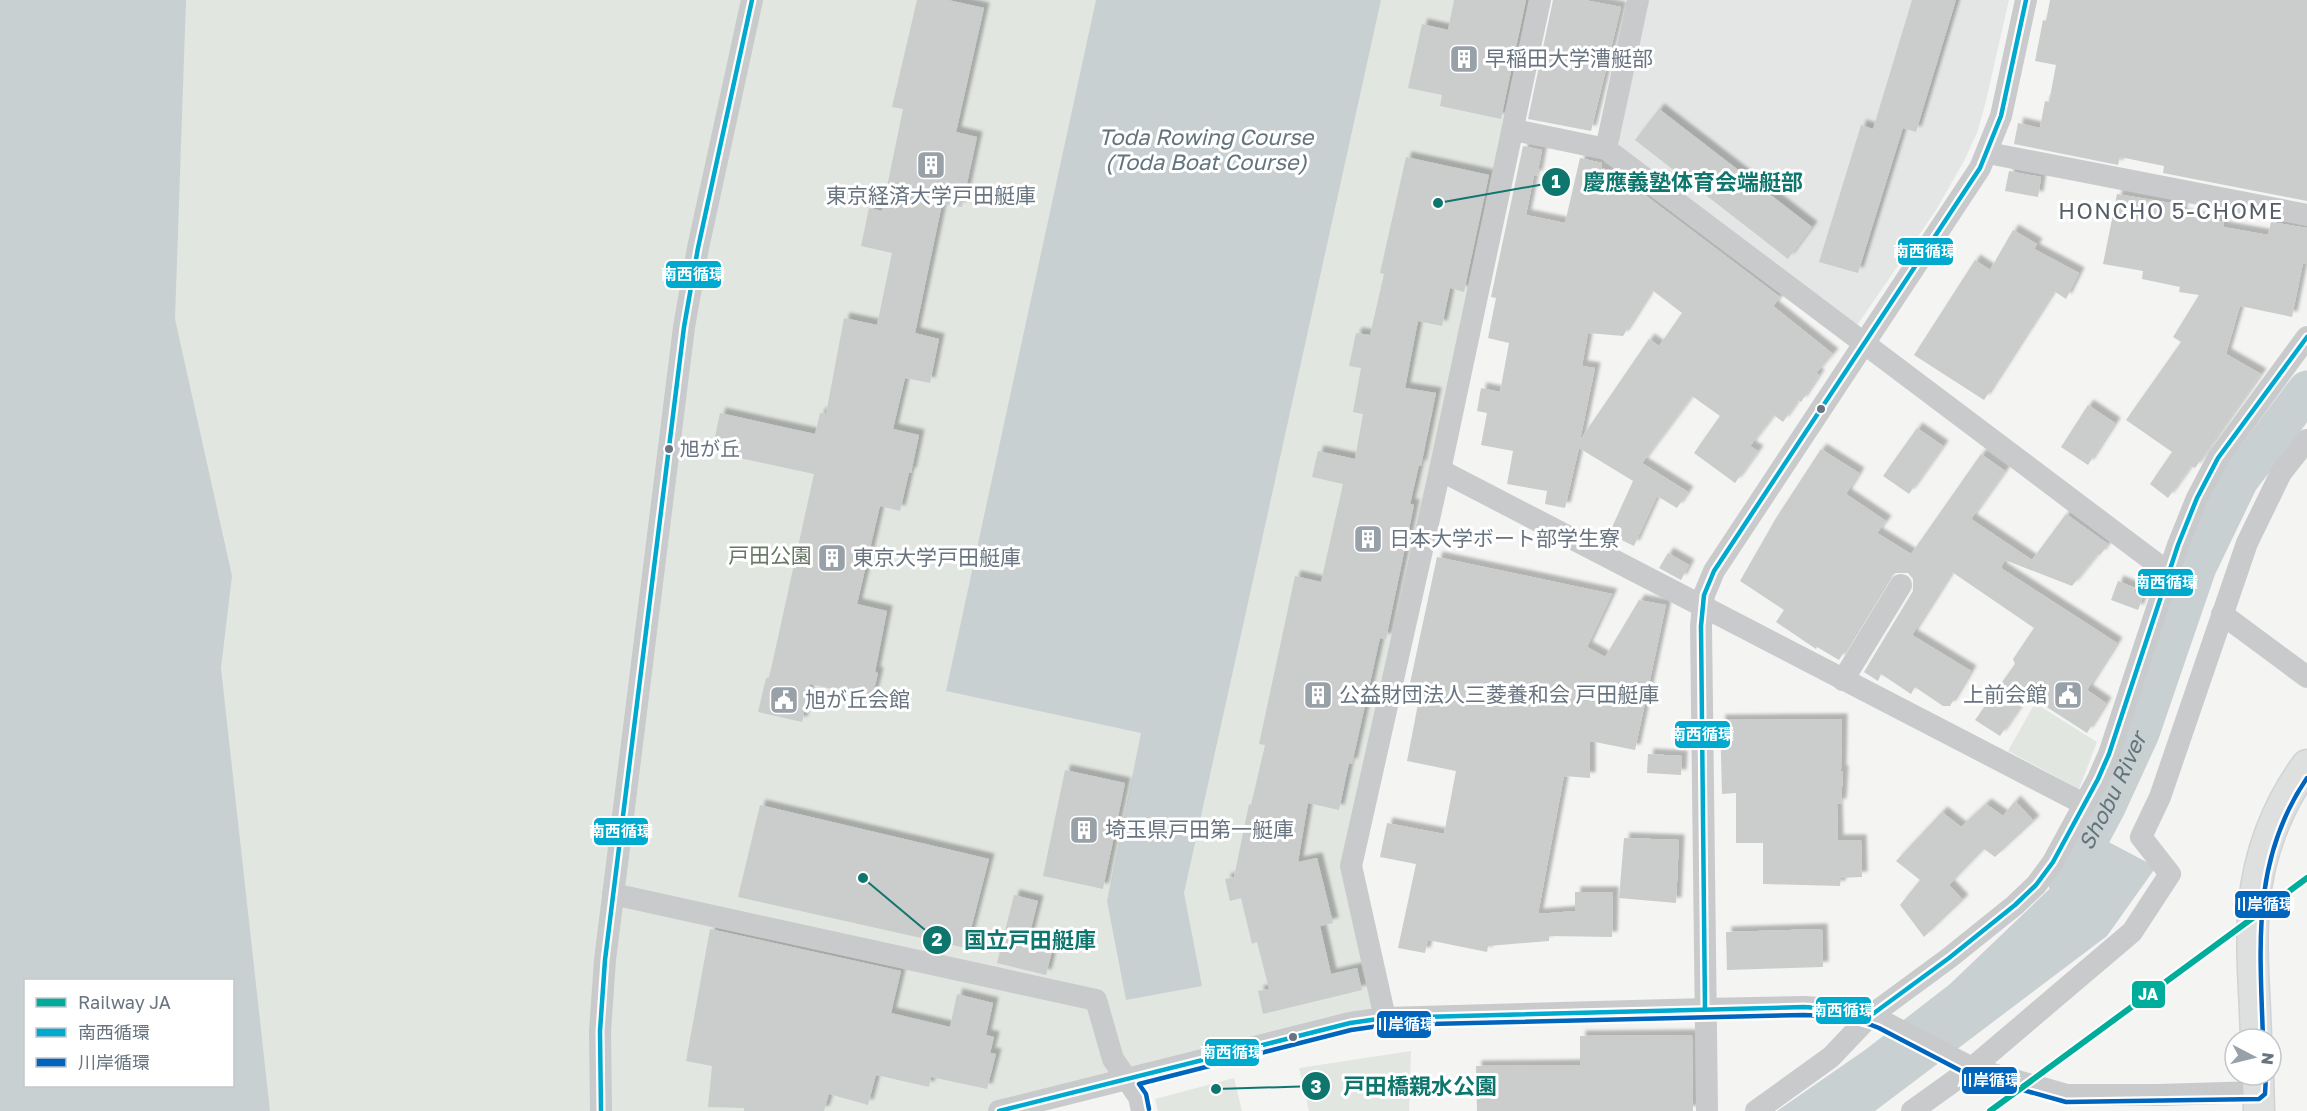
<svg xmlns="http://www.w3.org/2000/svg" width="2307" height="1111" viewBox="0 0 2307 1111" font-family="'Golos Text','Noto Sans JP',sans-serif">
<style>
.built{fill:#e4e6e6}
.green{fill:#e2e6e1;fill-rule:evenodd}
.water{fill:#c9d0d2;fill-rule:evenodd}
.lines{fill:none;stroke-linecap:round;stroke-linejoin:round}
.river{stroke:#c9d0d2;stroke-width:39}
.building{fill:#cbcccc;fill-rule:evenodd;filter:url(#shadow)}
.major-casing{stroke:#d1d2d3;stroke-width:33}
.minor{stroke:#c9cacb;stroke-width:22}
.major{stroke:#dedfdf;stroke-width:30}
.bus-1-casing{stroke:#fff;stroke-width:9}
.bus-2-casing{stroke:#fff;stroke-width:9}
.bus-1{stroke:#00a9ce;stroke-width:4.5}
.bus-2{stroke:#0065bd;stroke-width:4.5}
.rail-1-casing{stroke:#fff;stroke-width:10}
.rail-1{stroke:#00ac9a;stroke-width:6}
.bus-dot{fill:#687480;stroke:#fff;stroke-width:2}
.labels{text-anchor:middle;stroke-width:6;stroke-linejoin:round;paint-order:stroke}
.bus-label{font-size:20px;fill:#687480;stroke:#fff;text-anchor:start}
.poi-label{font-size:21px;fill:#687480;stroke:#fff;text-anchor:start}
.park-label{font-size:21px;fill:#697866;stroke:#fff}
.water-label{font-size:22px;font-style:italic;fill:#63757c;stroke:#fff}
.neighbourhood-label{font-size:22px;letter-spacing:1.5px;fill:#555e66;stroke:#fff}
.leader{fill:none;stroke:#0f766e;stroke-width:2}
.callout-dot{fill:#0f766e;stroke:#fff;stroke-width:2}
.mark-label{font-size:18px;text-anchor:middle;font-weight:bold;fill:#fff}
.callout-label{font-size:22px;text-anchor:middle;font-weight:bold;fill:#0f766e;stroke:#fff;stroke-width:6;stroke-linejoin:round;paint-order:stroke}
.line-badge{stroke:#fff;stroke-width:2}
.badge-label{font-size:16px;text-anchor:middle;font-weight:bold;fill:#fff}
</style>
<defs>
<filter id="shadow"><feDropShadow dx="5.5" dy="-5.5" stdDeviation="1.5" flood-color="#0004"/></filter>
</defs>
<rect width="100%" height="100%" fill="#f4f4f3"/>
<path class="built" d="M 1648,0 L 2009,0 L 1985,105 L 1977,133 L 1964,161 L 1936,210 L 1858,324 L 1853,324 L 1620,149 L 1618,139 Z"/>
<g class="green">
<path d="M 0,0 L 1540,0 L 1351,866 L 1385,1018 L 1008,1111 L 0,1111 ZM 26,980 L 232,980 L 232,1086 L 26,1086 Z"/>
<path d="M 2035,703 L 2097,742 L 2079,789 L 2008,751 Z"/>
<path d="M 1411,1051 L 1409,1111 L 1309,1111 L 1299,1068 Z"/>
<path d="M 1234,1078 L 1242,1111 L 1158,1111 L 1155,1099 Z"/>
</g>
<g class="water">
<path d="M 0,0 L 186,0 L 175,319 L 232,576 L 221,668 L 270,1111 L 0,1111 ZM 232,980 L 232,1086 L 26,1086 L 26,980 Z"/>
<path d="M 1096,0 L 1381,0 L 1184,893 L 1202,986 L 1126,1000 L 1107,901 L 1141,733 L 946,691 Z"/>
<path d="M 2086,830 L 2156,867 L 2107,936 L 1875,1111 L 1777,1111 L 1865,1050 L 1950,984 L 2064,875 Z"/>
</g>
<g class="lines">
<path class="river" id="s1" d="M 2067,880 L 2106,807 L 2140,733 L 2197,567 L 2239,480 L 2307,390"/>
</g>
<g class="building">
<path d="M 917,0 L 948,0 L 984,8 L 956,132 L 977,137 L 962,207 L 942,204 L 915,333 L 939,339 L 930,383 L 905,378 L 893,429 L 919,435 L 911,473 L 909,473 L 900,511 L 880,506 L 857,604 L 887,611 L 875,672 L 878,673 L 872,698 L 810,684 L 802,722 L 758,712 L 766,678 L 769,678 L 814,474 L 712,452 L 720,413 L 815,434 L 820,413 L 826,414 L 844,318 L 877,325 L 892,253 L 861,246 L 869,208 L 882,211 L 903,109 L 892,107 Z"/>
<path d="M 1454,0 L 1526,0 L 1501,119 L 1440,106 L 1442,95 L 1408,88 L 1422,24 L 1448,30 Z"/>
<path d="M 1553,0 L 1584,0 L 1621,7 L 1591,131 L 1528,119 Z"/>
<path d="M 1912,0 L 1956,0 L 1916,132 L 1903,128 L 1858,273 L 1819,262 L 1861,125 L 1873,129 Z"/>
<path d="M 2050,0 L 2307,0 L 2307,201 L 2163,173 L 2164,166 L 2120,157 L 2118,165 L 2014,144 L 2018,123 L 2040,128 L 2045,101 L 2049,102 L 2056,65 L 2035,61 L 2043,20 L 2046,21 Z"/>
<path d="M 1659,109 L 1812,227 L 1788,259 L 1635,140 Z"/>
<path d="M 1523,146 L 1542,150 L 1537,176 L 1534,175 L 1526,215 L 1565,223 L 1580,158 L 1602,163 L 1601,168 L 1613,171 L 1780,297 L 1773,306 L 1833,354 L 1816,373 L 1819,375 L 1801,402 L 1798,400 L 1783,422 L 1774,415 L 1750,446 L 1758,451 L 1735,483 L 1694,453 L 1720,416 L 1692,396 L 1642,463 L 1688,492 L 1677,508 L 1657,496 L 1634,546 L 1609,534 L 1633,481 L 1579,448 L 1565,508 L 1545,504 L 1547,491 L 1507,484 L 1513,451 L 1481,445 L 1487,413 L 1477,411 L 1481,388 L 1500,392 L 1509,343 L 1488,338 L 1496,298 L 1491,297 ZM 1652,290 L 1682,313 L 1659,346 L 1649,339 L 1580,440 L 1595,368 L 1582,366 L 1588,333 L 1623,336 Z"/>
<path d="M 1406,157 L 1489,175 L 1464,292 L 1450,288 L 1442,326 L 1418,321 L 1405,388 L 1436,393 L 1421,466 L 1419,465 L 1410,504 L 1414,505 L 1386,639 L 1380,638 L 1352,764 L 1349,763 L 1339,810 L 1308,803 L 1298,862 L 1317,858 L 1333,923 L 1320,926 L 1331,974 L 1357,968 L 1362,990 L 1263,1014 L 1258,991 L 1269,989 L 1257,942 L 1252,944 L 1241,898 L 1230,901 L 1225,879 L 1234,877 L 1249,804 L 1251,805 L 1265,745 L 1259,744 L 1295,576 L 1321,582 L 1343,484 L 1312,477 L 1318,451 L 1355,459 L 1363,414 L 1353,412 L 1361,368 L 1349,366 L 1356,333 L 1370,335 L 1384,274 L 1380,273 Z"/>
<path d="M 2009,171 L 2041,177 L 2038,197 L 2005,191 Z"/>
<path d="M 2117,194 L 2183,205 L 2181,214 L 2224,222 L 2223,227 L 2268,235 L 2271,222 L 2307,228 L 2307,264 L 2303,263 L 2292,317 L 2240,306 L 2226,354 L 2261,374 L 2195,468 L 2191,466 L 2168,498 L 2150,484 L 2172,452 L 2126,420 L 2181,342 L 2173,337 L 2199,295 L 2179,292 L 2180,287 L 2142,279 L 2143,271 L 2103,264 Z"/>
<path d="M 2013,230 L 2037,244 L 2034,249 L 2079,273 L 2066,299 L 2054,291 L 1984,400 L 1914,355 L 1975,260 L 1990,270 Z"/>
<path d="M 2088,405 L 2115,423 L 2088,465 L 2061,447 Z"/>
<path d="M 1917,428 L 1943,446 L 1909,494 L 1883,476 Z"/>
<path d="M 1821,449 L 1859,473 L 1846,494 L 1886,521 L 1877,533 L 1911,554 L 1981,454 L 2005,471 L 1971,519 L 2032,560 L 2066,514 L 2108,544 L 2100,555 L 2098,554 L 2072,586 L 2005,560 L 2001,568 L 2117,643 L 2087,690 L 2106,703 L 2087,733 L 2028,695 L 2000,736 L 1975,720 L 2015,664 L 2013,659 L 2034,628 L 1952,572 L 1912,635 L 1971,671 L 1950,706 L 1943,706 L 1915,687 L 1911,694 L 1881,674 L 1878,681 L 1864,672 L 1913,591 L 1913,579 L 1908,573 L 1895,573 L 1889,578 L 1839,660 L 1817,647 L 1816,649 L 1776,622 L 1784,610 L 1740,581 L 1776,518 Z"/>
<path d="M 1668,553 L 1689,565 L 1681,580 L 1659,568 Z"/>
<path d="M 1437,557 L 1612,594 L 1587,647 L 1605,657 L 1639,600 L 1666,605 L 1635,750 L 1590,741 L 1590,778 L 1564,776 L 1538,914 L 1575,911 L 1575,892 L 1613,892 L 1612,937 L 1549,936 L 1549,941 L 1488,946 L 1487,952 L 1428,940 L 1425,953 L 1398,948 L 1416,864 L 1380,857 L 1387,823 L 1444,834 L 1456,771 L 1407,761 L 1418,704 L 1406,702 Z"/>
<path d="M 2118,581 L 2145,592 L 2138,610 L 2111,600 Z"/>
<path d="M 1842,719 L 1841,771 L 1843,771 L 1841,804 L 1837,804 L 1838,840 L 1861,840 L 1862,877 L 1841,878 L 1840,886 L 1763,884 L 1763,843 L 1736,843 L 1736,793 L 1722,794 L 1720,720 Z"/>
<path d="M 1648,754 L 1682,756 L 1681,775 L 1647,773 Z"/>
<path d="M 1065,770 L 1125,783 L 1103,889 L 1043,876 Z"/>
<path d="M 2015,801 L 2034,821 L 1995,857 L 1984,849 L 1949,885 L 1963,900 L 1924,937 L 1900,905 L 1920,880 L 1896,861 L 1942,812 L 1961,827 L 1986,804 L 2003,816 Z"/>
<path d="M 760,805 L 989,859 L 966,948 L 738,897 Z"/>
<path d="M 1624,838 L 1679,840 L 1676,903 L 1619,898 Z"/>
<path d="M 1014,895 L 1038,901 L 1027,944 L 1052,951 L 1046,975 L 997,963 Z"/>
<path d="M 710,929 L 901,971 L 891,1013 L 950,1027 L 957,994 L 993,1003 L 986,1035 L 994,1037 L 990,1053 L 996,1054 L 987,1089 L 931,1077 L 929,1087 L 876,1075 L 868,1105 L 829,1094 L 824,1111 L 744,1111 L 744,1108 L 708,1107 L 712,1066 L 686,1061 Z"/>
<path d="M 1822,929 L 1823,967 L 1727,970 L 1726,932 Z"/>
<path d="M 1692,1035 L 1693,1111 L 1477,1111 L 1476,1066 L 1580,1065 L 1580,1036 Z"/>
</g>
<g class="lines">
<g class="major-casing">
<g id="major">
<path d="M 2256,1039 C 2255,995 2250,949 2254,905 C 2258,856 2277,805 2307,765"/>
<path d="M 2258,1075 L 2259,1111"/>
</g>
</g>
<g class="minor">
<path d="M 1514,130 L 1606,149 L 2169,573"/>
<path d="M 1606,149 L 1638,0"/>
<path d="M 1988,153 L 2307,215"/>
<path d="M 1440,470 L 2084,804"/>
<path d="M 2222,614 L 2307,677"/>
<path d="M 1843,680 L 1901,585"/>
<path d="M 613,894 L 1096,1000 L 1113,1059 L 1139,1097 L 1142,1111"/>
<path d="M 1385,1018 L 1351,866 L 1440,470 L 1540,0"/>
<path d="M 601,1111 L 600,1031 L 605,960 L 684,327 L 698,248 L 752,0"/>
<path d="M 999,1111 L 1350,1023 L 1385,1018 L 1705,1009 L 1804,1007 L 1837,1009 L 1870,1016 L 1882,1021 L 1972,1068 L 2067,1095 L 2158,1095 L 2258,1092"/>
<path d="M 1707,1111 L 1701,626 L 1704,595 L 1714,571 L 1980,168 L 2001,116 L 2026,0"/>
<path d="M 1756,1111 L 1831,1057 L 1870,1016 L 1949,958 L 2015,905 L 2036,885 L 2053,862 L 2098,779 L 2109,754 L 2178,545 L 2197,498 L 2218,458 L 2307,337"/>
<path d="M 1912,1111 L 1972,1068 L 2132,932 L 2170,874 L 2141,837 L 2160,797 L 2247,543 L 2281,473 L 2307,440"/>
</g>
<use href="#major" class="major"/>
<g class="bus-1-casing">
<g id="bus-1">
<path d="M 1705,1009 L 1701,626 L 1704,595 L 1714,571 L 1980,168 L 2001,116 L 2026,0"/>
<path d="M 601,1111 L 600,1031 L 605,960 L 684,327 L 698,248 L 752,0"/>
<path d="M 999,1111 L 1350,1023 L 1385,1018 L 1804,1007 L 1837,1009 L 1870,1016 L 1949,958 L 2015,905 L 2036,885 L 2053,862 L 2098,779 L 2109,754 L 2178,545 L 2197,498 L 2218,458 L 2307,337"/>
</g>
</g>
<g class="bus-2-casing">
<g id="bus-2">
<path d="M 2263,1039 C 2260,946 2251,860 2307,778"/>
<path d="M 1149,1109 L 1146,1094 L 1139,1084 L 1351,1030 L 1386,1025 L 1804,1015 C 1830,1016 1855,1018 1879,1028 L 1969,1075 L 2066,1102 L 2259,1099 L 2265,1094 L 2266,1075"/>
</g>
</g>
<use href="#bus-1" class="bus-1"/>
<use href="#bus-2" class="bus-2"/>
<g class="rail-1-casing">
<path id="rail-1" d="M 1990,1111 L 2307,878"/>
</g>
<use href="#rail-1" class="rail-1"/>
</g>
<defs>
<g id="building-square" transform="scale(1.5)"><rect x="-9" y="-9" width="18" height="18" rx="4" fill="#99a1a8" stroke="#fff"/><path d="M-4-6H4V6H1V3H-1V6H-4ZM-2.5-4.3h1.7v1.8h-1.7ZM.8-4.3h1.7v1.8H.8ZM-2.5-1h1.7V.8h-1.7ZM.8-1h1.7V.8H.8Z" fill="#fff"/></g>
<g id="civic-square" transform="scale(1.5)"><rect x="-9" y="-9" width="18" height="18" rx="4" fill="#99a1a8" stroke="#fff"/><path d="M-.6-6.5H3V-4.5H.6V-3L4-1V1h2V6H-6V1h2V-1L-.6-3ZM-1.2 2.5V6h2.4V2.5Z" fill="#fff"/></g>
</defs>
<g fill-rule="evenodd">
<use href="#building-square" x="1464" y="59"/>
<use href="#building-square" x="931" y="165"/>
<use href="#building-square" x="1368" y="539"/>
<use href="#building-square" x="832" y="558"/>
<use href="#building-square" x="1318" y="695"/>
<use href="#civic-square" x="2068" y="695"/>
<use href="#civic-square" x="784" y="700"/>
<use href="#building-square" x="1084" y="830"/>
</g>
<g class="bus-dot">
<circle cx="1821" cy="409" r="5"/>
<circle cx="669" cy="449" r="5"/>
<circle cx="1293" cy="1037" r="5"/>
</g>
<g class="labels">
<g class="bus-label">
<text x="680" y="456">旭が丘</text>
</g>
<g class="poi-label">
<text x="1485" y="66">早稲田大学漕艇部</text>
<text x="931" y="203" text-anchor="middle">東京経済大学戸田艇庫</text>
<text x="1389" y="546">日本大学ボート部学生寮</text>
<text x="853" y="565">東京大学戸田艇庫</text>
<text x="1339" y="702">公益財団法人三菱養和会 戸田艇庫</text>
<text x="2047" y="702" text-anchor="end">上前会館</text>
<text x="805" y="707">旭が丘会館</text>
<text x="1105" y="837">埼玉県戸田第一艇庫</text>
</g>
<g class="park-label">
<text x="770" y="563">戸田公園</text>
</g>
<g class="water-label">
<text x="1206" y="145">Toda Rowing Course<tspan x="1206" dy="25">(Toda Boat Course)</tspan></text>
<text dy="8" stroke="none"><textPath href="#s1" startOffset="100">Shobu River</textPath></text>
</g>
<g class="neighbourhood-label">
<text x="2171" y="219">HONCHO 5-CHOME</text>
</g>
</g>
<path class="leader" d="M1438 203L1556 182M863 878L937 940M1216 1089L1316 1086"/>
<g class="callout-dot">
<circle cx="1438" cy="203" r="6"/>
<circle cx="863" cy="878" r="6"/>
<circle cx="1216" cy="1089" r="6"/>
<circle cx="1556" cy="182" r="15"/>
<circle cx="937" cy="940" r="15"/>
<circle cx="1316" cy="1086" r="15"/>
</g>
<g class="mark-label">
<text x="1556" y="188">1</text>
<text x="937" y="946">2</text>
<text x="1316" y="1093">3</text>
</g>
<g class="callout-label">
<text x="1693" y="190">慶應義塾体育会端艇部</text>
<text x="1030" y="948">国立戸田艇庫</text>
<text x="1420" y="1094">戸田橋親水公園</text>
</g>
<g class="line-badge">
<rect x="1897" y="237" width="57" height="29" rx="6" fill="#00a9ce"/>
<rect x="665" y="260" width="57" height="29" rx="6" fill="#00a9ce"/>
<rect x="2137" y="568" width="57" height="29" rx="6" fill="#00a9ce"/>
<rect x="1674" y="720" width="57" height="29" rx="6" fill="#00a9ce"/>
<rect x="593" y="817" width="56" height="29" rx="6" fill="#00a9ce"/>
<rect x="2234" y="890" width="57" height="29" rx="6" fill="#0065bd"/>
<rect x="2131" y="980" width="35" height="29" rx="6" fill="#00ac9a"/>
<rect x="1815" y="996" width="57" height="29" rx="6" fill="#00a9ce"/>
<rect x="1376" y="1010" width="56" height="29" rx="6" fill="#0065bd"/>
<rect x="1204" y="1038" width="56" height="29" rx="6" fill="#00a9ce"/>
<rect x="1961" y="1066" width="57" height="29" rx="6" fill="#0065bd"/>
</g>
<g class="badge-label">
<text x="1925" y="257">南西循環</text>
<text x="693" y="280">南西循環</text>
<text x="2166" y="588">南西循環</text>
<text x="1702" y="740">南西循環</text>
<text x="621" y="837">南西循環</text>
<text x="2263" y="910">川岸循環</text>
<text x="2148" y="1000">JA</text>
<text x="1843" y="1016">南西循環</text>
<text x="1404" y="1030">川岸循環</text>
<text x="1232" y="1058">南西循環</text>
<text x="1989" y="1086">川岸循環</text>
</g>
<rect x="24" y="979" width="210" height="108" fill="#ffffff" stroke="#c3c7cc" stroke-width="1.5"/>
<rect x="36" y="998" width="30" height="9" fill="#00ac9a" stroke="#c3c7cc" stroke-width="1.5"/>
<text x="78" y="1009" font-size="18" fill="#687480">Railway JA</text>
<rect x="36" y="1028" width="30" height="9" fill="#00a9ce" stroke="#c3c7cc" stroke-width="1.5"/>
<text x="78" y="1039" font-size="18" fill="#687480">南西循環</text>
<rect x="36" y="1058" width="30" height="9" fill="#0065bd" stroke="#c3c7cc" stroke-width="1.5"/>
<text x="78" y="1069" font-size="18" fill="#687480">川岸循環</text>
<g transform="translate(2253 1057) rotate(97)"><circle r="28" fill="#ffffff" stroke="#c3c7cc" stroke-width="1.5"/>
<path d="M0-4.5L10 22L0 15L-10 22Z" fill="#99a1a8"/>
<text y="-9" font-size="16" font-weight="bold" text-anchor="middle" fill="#687480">N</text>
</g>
</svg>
